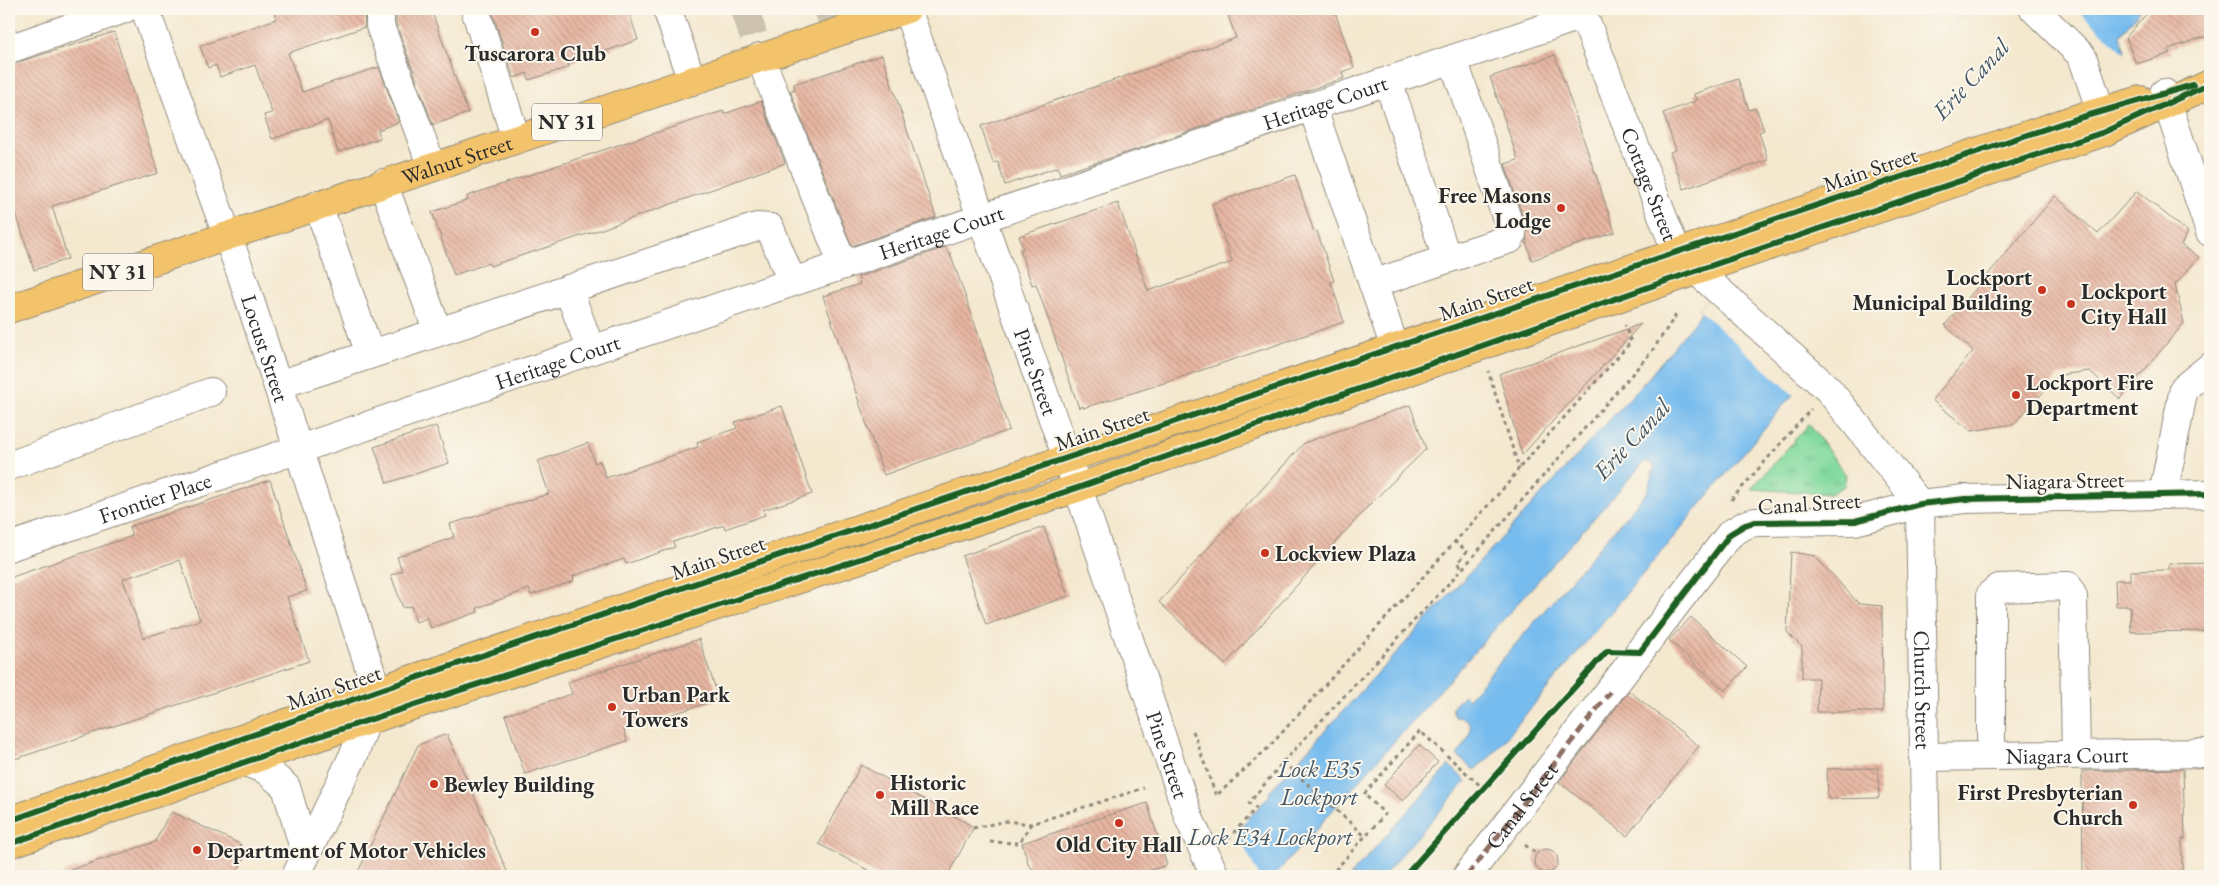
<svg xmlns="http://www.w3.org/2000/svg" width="2219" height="885" viewBox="0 0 2219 885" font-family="'EB Garamond',serif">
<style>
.park{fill:url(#park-tufts);stroke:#578265}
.water{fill:#77bcee;stroke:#51748c}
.pier{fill:#f4e8cf}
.building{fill:url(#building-back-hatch);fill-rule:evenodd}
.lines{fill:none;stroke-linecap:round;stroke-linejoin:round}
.minor-tunnel{stroke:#ccc2ae;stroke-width:28;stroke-dasharray:28 14;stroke-linecap:butt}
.minor-casing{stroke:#908a7d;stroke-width:30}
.major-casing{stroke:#908a7d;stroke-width:30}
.highway-casing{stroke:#908a7d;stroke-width:30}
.path{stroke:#908a7d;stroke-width:3;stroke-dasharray:4 4;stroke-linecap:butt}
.minor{stroke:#fff;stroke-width:28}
.major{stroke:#f2c36a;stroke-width:28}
.highway{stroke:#f2c36a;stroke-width:28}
.minor-bridge-casing{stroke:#908a7d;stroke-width:30;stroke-linecap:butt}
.minor-bridge{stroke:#fff;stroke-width:28}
.quiet{stroke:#8d6e63;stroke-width:5;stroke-dasharray:10 5;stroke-linecap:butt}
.cycleway-casing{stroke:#fbf7ec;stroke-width:9}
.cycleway{stroke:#1b5e20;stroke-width:6}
.poi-dot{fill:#c8321e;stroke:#fbf7ec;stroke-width:2}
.labels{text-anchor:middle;stroke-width:4;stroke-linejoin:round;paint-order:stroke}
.shield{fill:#fbf7ec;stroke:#696865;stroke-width:1}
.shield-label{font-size:21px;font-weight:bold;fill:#2b2b2b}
.poi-label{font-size:22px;font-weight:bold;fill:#2b2b2b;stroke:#fbf7ec;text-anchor:start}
.street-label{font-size:22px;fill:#2b2b2b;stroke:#fbf7ec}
.water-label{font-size:24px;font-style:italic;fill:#425666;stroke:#fbf7ec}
</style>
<defs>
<pattern id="park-tufts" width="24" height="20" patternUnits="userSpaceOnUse" patternTransform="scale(1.25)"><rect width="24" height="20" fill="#83da9f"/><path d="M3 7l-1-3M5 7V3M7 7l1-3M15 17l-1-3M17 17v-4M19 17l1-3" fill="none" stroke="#71bb89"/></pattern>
<pattern id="building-back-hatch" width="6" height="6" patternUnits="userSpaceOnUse" patternTransform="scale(1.25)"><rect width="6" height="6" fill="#e8b7a3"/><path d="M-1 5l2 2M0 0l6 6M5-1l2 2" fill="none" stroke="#bc9585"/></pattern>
</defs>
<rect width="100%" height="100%" fill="#fbf7ec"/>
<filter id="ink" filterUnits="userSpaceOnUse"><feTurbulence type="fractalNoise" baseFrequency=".02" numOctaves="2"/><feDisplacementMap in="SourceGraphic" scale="10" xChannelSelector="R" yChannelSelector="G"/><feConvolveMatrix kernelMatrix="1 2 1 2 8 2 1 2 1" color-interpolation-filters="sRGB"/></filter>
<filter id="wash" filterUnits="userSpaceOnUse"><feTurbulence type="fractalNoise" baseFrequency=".0096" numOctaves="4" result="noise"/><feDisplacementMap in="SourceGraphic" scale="20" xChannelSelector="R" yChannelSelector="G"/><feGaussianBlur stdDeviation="1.12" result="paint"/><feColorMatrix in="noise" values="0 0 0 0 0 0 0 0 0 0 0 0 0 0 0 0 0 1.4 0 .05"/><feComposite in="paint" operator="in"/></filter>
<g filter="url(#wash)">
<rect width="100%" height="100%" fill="#f4e8cf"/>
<path class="park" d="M 1809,424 L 1846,475 L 1844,486 L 1830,494 L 1751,489 Z"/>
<g class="water">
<path d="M 1968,9 L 2141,9 L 2120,35 L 2125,51 L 1787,401 L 1491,756 L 1474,770 L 1457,755 C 1467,744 1482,717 1455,717 L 1452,708 L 1464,695 L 1468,699 L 1647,492 L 1655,465 L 1645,461 L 1274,876 L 1195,876 L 1270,795 L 1269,792 L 1649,377 L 1696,320 L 1701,312 L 1698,309 Z"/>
<path d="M 1449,765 L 1466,781 L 1383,876 L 1350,876 Z"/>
</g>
<g class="pier">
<path d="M 1968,9 L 2076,9 L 2126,54 L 1795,396 L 1698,309 L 1772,221 Z"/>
<path d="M 1235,829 L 1259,876 L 1192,876 L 1193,875 Z"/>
</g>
<g id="blocks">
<g class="building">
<path d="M 273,9 L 364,9 L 365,27 L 288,53 L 302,92 L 379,67 L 399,122 L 378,130 L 380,138 L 338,152 L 328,120 L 272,139 L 264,115 L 272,113 L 255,65 L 220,77 L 216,65 L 208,68 L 200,46 L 276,19 Z"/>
<path d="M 396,9 L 431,9 L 468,113 L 433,125 L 396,23 Z"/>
<path d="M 491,9 L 628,9 L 638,40 L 568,64 L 569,67 L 529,80 L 527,73 L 514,78 Z"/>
<path d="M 1226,9 L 1334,9 L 1354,68 L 1342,72 L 1344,78 L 1141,148 L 1060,174 L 1058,167 L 1005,185 L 998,162 L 993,163 L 981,126 L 1236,38 Z"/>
<path d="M 2151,9 L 2210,9 L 2210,35 L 2168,49 L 2171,53 L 2136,64 L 2126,37 Z"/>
<path d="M 114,32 L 158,173 L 52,206 L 68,259 L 34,270 L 9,191 L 9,91 L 14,89 L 9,65 Z"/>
<path d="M 882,55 L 936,217 L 852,246 L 790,91 L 795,89 L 794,84 Z"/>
<path d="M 1555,55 L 1615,232 L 1532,260 L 1526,242 L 1527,229 L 1505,164 L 1518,160 L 1490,77 Z"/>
<path d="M 1738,79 L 1749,110 L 1756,108 L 1764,130 L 1759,132 L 1768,160 L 1684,189 L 1670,152 L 1676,150 L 1663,113 L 1696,101 L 1694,94 Z"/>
<path d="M 761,101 L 785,163 L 602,229 L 490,266 L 489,263 L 454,275 L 432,212 L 468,200 L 467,196 L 612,147 L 723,111 L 724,114 Z"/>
<path d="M 1295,175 L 1314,232 L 1317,231 L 1334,281 L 1331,282 L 1344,322 L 1155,386 L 1083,408 L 1083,406 L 1079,408 L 1036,284 L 1032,285 L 1020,250 L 1023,249 L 1019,236 L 1118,203 L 1148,291 L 1232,262 L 1212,204 Z"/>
<path d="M 2137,191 L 2188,232 L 2181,245 L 2199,257 L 2175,285 L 2184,323 L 2120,399 L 2090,371 L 2059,375 L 2014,424 L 1971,431 L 1932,400 L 1973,351 L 1945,325 L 2055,196 L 2098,234 Z"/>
<path d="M 946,247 L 948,253 L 950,253 L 973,318 L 1009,430 L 884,475 L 823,296 L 860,284 L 858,277 Z"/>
<path d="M 1641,324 L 1522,455 L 1499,374 Z"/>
<path d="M 1410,405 L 1426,449 L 1370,504 L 1225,665 L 1159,602 L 1304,443 Z"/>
<path d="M 782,406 L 812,494 L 763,510 L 765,515 L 725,529 L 724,525 L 673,542 L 675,547 L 626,564 L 624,559 L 573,576 L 574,581 L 531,595 L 529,589 L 477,608 L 478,612 L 431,628 L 427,618 L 416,622 L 411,606 L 403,608 L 391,575 L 402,571 L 397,557 L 454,537 L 450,524 L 549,494 L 538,461 L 588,443 L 595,463 L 600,461 L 606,478 L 698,447 L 697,442 L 737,428 L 735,422 Z"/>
<path d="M 436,426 L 449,463 L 387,483 L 374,447 Z"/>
<path d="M 270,480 L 307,591 L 287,597 L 309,661 L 9,761 L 9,578 L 132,536 L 129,527 ZM 180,560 L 200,620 L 143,638 L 123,579 Z"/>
<path d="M 1044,527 L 1068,596 L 986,625 L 962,556 Z"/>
<path d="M 1791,552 L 1815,556 L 1859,604 L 1882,606 L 1883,712 L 1817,712 L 1818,678 L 1802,678 L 1802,647 L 1787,632 Z"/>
<path d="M 2210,563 L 2210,631 L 2131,632 L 2130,606 L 2116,606 L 2115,580 L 2130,580 L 2130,571 L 2169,570 L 2169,564 Z"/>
<path d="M 1691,617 L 1747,667 L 1725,691 L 1669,640 Z"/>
<path d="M 699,639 L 719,699 L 624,730 L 627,741 L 525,774 L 505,715 L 572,694 L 568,682 Z"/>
<path d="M 1629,691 L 1699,746 L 1627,836 L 1559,782 Z"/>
<path d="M 447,734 L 509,876 L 356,876 L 418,745 Z"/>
<path d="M 1419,745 L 1438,762 L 1403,801 L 1384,785 Z"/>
<path d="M 861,765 L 974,827 L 947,876 L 879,876 L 819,844 Z"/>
<path d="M 1878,768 L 1879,798 L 1828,799 L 1827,769 Z"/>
<path d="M 2183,769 L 2185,839 L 2182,839 L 2182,876 L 2083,876 L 2082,771 Z"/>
<path d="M 1147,803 L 1167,865 L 1131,876 L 1042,876 L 1029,866 L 1022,843 Z"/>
<path d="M 172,812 L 240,844 L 245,856 L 235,876 L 64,876 L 64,872 L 155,842 L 167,818 Z"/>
<circle cx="1546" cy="861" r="12"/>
</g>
</g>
</g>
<g filter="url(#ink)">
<use href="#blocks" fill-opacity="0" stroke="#908a7d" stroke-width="1"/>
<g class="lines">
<g class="minor-tunnel">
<path d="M 745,9 L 760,57"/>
<path d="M 828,9 L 836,32"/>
</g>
<g class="minor-casing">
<g id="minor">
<path id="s1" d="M 145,9 L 242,276 L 377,691 L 355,752 L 296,876"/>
<path d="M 380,9 L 380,26 L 432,167"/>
<path d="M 475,9 L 516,139"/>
<path d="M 667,9 L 692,81"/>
<path id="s2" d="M 907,9 L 1088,517 L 1189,818"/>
<path id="s3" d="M 1581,9 L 1677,253 L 1828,389 L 1920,504"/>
<path d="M 2034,9 L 2082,56 L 2095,94 L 2104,132"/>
<path d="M 9,49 L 124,9"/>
<path d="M 760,57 L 843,265"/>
<path d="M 2164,93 L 2210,232"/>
<path d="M 1312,106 L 1395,348"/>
<path d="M 383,183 L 438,332"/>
<path d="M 318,205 L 370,354"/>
<path d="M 1447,259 L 1510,239 L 1512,234 L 1453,59"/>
<path d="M 1373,284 L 1447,259 L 1388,81"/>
<path d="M 568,289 L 591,350"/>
<path d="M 278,385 L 757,227 L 770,228 L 792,282"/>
<path d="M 9,466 L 211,392"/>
<path d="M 2163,495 L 2184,388 L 2210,367"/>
<path id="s4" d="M 1920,504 L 1926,876"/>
<path id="s5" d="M 9,547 L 1583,15"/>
<path d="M 230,756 L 266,770 L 286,787 L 306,855"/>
<path d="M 1991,756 L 1991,594 L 1999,588 L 2068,586 L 2073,597 L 2076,754"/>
<path id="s6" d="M 1923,757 L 2210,753"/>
<path id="s7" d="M 1467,876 L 1730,534 L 1745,525 L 1755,522 L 1855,521 L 1920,504 L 1965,499 L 2210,494"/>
</g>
</g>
<g class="major-casing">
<g id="major">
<path d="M 9,821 L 377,691 L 2072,120 L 2141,100"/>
<path d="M 9,844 L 323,735 L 1077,488 L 1663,282 L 2104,132 L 2210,84"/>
</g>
</g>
<g class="highway-casing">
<g id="highway">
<path id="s8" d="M 9,309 L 907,9"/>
</g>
</g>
<g class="path">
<path d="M 1520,467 L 1631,342 L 1625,325"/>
<path d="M 1731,500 L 1811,409"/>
<path d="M 1454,541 L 1467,551 L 1458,563 L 1463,568"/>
<path d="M 1193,731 L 1216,796 L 1268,748 L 1510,481 L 1519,468 L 1488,371"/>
<path d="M 1283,762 L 1463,568 L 1652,351 L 1676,315"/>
<path d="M 973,828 L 1007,821 L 1031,824 L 1144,788"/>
<path d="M 1228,839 L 1256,808 L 1249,803 L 1283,762 L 1365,836"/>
<path d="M 990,842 L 1019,843 L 1031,824"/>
<path d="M 1525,845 L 1537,854"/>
<path d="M 1330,876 L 1385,814 L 1364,794 L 1420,731 L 1484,789"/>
</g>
<use href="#minor" class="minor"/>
<use href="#major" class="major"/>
<use href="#highway" class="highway"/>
<g class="minor-bridge-casing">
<path id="minor-bridge" d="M 1189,818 L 1215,876"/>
</g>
<use href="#minor-bridge" class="minor-bridge"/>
<path class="quiet" d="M 1467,876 L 1610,692"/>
<g class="cycleway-casing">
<g id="cycleway">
<path d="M 9,821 L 377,691 L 1644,263 L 2072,120 L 2193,85"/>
<path d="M 9,844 L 323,735 L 1077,488 L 1663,282 L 2104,132 L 2210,84"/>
<path d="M 1405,876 L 1607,651 L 1640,652 L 1730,534 L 1745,525 L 1755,522 L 1855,521 L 1920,504 L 1965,499 L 2210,494"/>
</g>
</g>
<use href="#cycleway" class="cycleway"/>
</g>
</g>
<g class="poi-dot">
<circle cx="535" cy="32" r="5"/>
<circle cx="1561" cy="208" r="5"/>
<circle cx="2042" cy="290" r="5"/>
<circle cx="2071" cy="304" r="5"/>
<circle cx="2016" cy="395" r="5"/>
<circle cx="1265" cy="553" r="5"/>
<circle cx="612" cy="707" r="5"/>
<circle cx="434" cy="784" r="5"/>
<circle cx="880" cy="795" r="5"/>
<circle cx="2133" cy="805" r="5"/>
<circle cx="1119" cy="823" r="5"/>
<circle cx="197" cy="850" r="5"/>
</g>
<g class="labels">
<g class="shield">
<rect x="532" y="103.5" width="70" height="37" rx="4"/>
<rect x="83" y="253.5" width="70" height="37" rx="4"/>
</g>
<g class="shield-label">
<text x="567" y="129">NY 31</text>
<text x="118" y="279">NY 31</text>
</g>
<g class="poi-label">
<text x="535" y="61" text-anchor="middle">Tuscarora Club</text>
<text x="1551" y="203" text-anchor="end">Free Masons<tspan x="1551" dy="25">Lodge</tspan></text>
<text x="2032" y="285" text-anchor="end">Lockport<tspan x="2032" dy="25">Municipal Building</tspan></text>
<text x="2081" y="299">Lockport<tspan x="2081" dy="25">City Hall</tspan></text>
<text x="2026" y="390">Lockport Fire<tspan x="2026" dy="25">Department</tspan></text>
<text x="1275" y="561">Lockview Plaza</text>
<text x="622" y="702">Urban Park<tspan x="622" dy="25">Towers</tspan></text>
<text x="890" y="790">Historic<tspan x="890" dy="25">Mill Race</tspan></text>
<text x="444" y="792">Bewley Building</text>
<text x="2123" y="800" text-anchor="end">First Presbyterian<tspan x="2123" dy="25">Church</tspan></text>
<text x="1119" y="852" text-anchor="middle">Old City Hall</text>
<text x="207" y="858">Department of Motor Vehicles</text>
</g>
<g class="street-label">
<text dy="8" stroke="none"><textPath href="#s5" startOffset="1389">Heritage Court</textPath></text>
<text dy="8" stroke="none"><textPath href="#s8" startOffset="472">Walnut Street</textPath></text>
<text transform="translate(1870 169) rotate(-19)" y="8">Main Street</text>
<text dy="8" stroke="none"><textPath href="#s3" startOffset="188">Cottage Street</textPath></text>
<text dy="8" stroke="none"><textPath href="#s5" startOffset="984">Heritage Court</textPath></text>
<text transform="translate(1486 298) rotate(-19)" y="8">Main Street</text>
<text dy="8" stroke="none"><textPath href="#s1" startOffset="360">Locust Street</textPath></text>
<text dy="8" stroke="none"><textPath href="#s5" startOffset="579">Heritage Court</textPath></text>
<text dy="8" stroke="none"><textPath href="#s2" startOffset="385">Pine Street</textPath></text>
<text transform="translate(1102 428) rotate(-19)" y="8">Main Street</text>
<text transform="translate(2065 480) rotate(-1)" y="8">Niagara Street</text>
<text dy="8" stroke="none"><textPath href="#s5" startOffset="154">Frontier Place</textPath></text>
<text transform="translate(1809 503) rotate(-4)" y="8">Canal Street</text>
<text transform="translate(718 557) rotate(-19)" y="8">Main Street</text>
<text transform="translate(334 687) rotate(-19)" y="8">Main Street</text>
<text dy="8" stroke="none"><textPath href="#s4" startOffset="186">Church Street</textPath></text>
<text dy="8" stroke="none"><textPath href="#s2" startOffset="790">Pine Street</textPath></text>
<text dy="8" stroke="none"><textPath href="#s6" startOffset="144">Niagara Court</textPath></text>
<text dy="8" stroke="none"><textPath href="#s7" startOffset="89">Canal Street</textPath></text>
</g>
<g class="water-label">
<text transform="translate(1971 79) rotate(-47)" y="8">Erie Canal</text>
<text transform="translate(1632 439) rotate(-47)" y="8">Erie Canal</text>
<text x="1319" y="777">Lock E35<tspan x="1319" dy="28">Lockport</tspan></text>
<text x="1270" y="845">Lock E34 Lockport</text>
</g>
</g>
<rect width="2219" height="885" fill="none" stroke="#fbf7ec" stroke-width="30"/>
</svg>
